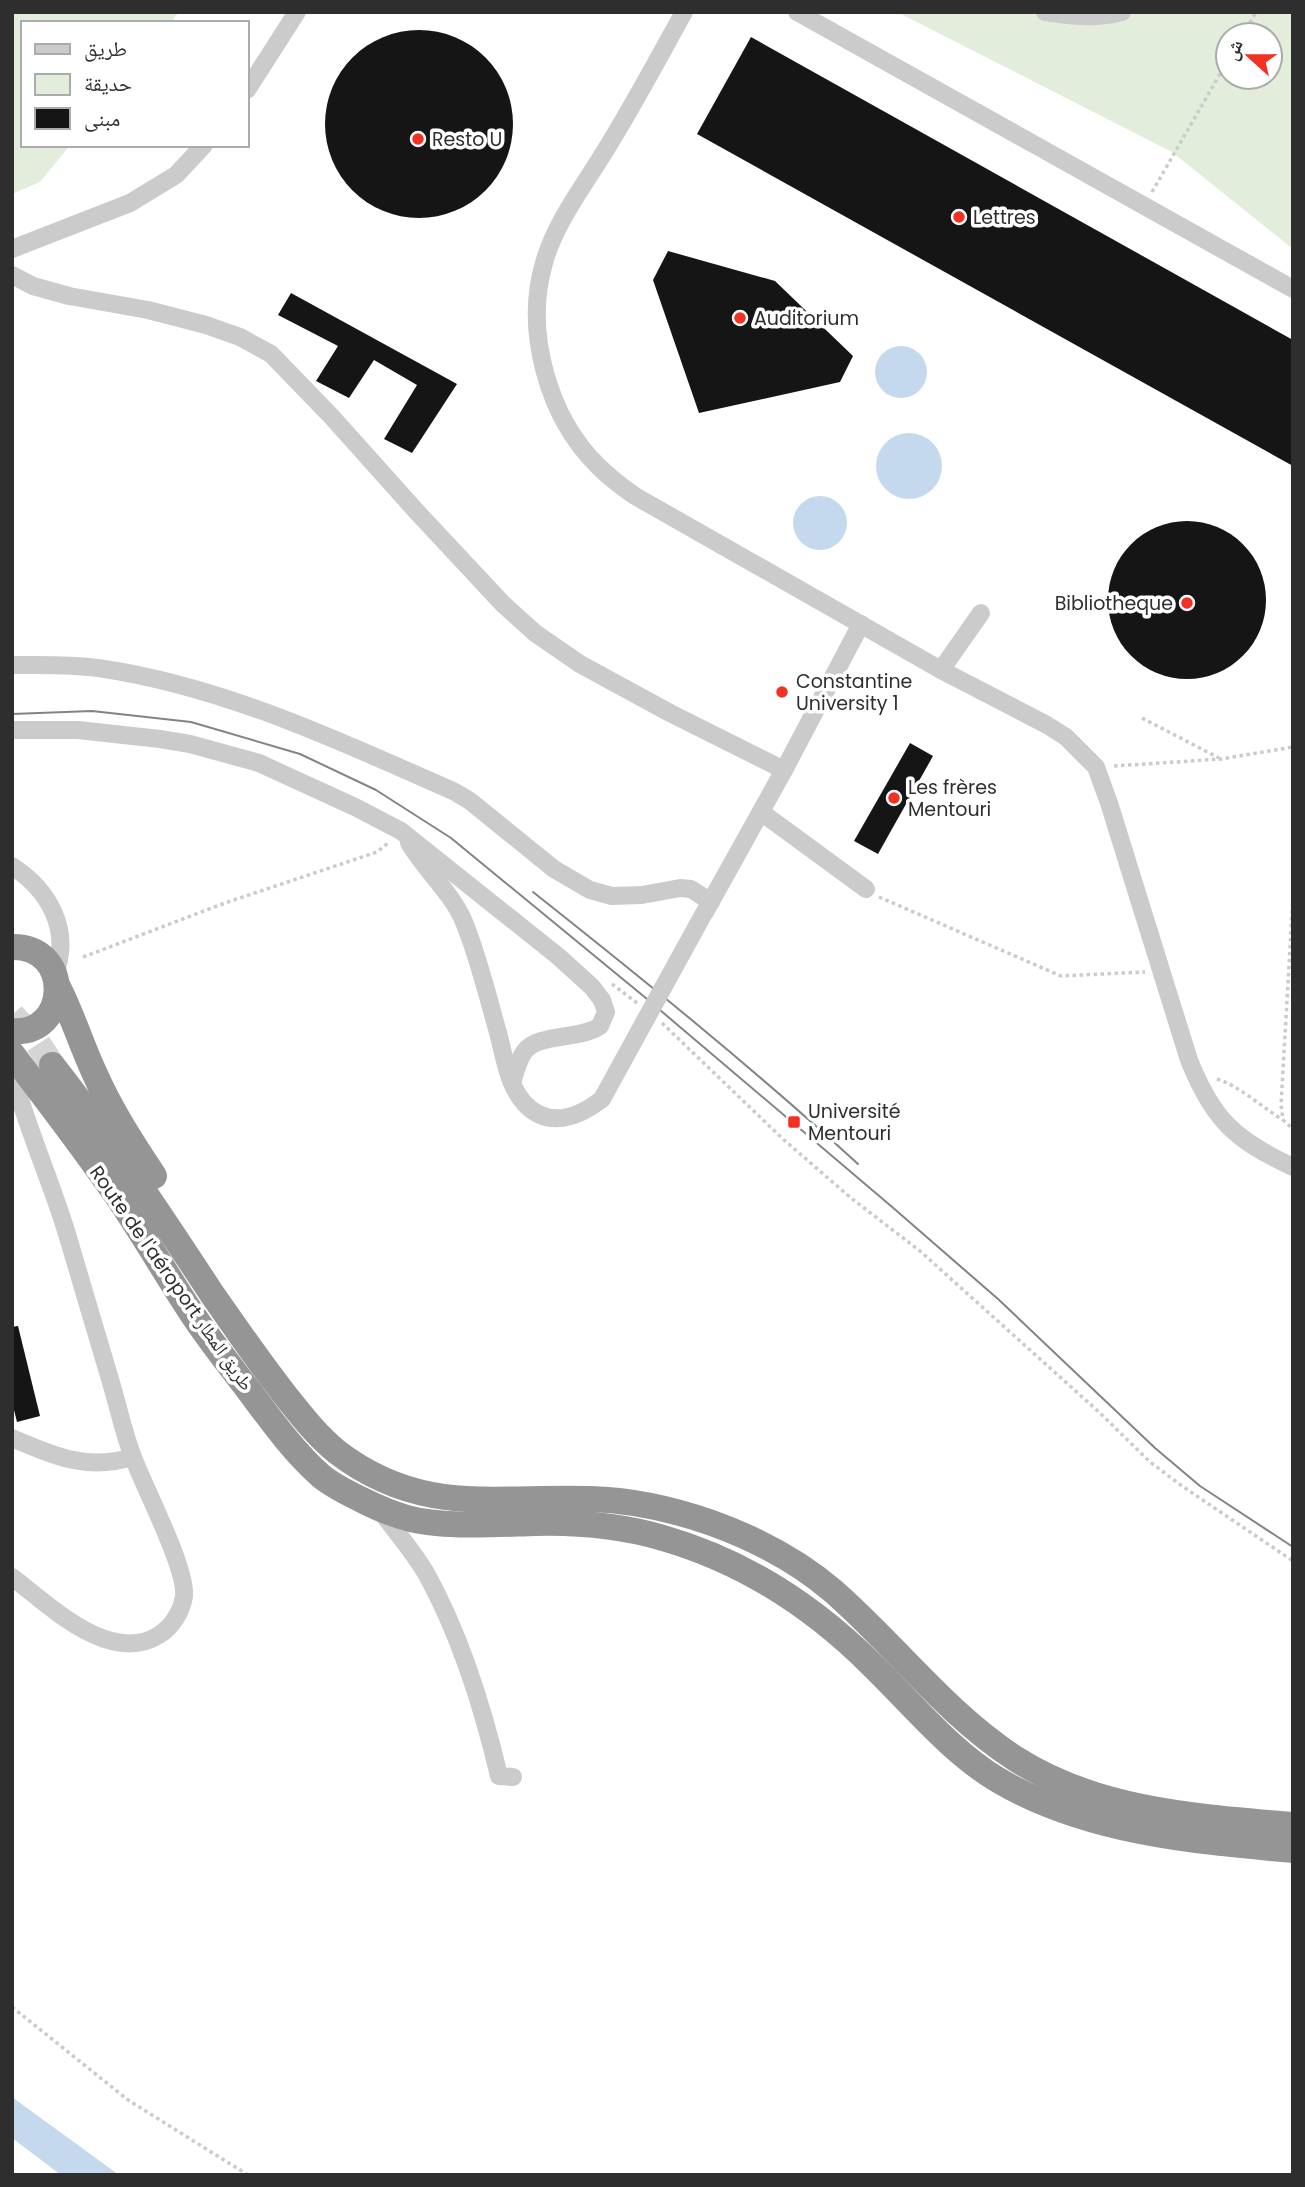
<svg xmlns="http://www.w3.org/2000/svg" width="1305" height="2187" viewBox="0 0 1305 2187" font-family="Poppins,'Noto Naskh Arabic',sans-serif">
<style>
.green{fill:#e2eddb;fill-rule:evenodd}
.water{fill:#c5d9ee}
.building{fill:#151515}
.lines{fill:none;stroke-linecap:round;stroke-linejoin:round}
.highway-tunnel{stroke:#d5d5d5;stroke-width:26;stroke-dasharray:26 13;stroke-linecap:butt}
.path{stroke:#cbcbcb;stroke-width:3.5;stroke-dasharray:3.5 3.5;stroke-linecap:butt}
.minor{stroke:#cbcbcb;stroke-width:18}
.highway{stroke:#959595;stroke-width:26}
.tram{stroke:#838383;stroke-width:2}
.minor-bridge{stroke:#cbcbcb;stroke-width:18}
.poi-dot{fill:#f23123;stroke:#fff;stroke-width:2.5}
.labels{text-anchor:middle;stroke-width:7;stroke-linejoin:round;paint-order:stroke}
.poi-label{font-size:19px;fill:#2e2e2e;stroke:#fff;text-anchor:start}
.street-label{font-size:19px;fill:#2e2e2e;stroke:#fff}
</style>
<rect width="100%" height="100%" fill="#fff"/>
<g class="green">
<path d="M 12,12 L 179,12 L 170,23 L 23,23 L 23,145 L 70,145 L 40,182 L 12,194 Z"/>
<path d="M 897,12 L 1293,12 L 1293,249 L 1172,152 ZM 1228,35 L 1270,35 L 1270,77 L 1228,77 Z"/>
</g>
<g class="water">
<circle cx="901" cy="372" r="26"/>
<circle cx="909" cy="466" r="33"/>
<circle cx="820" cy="523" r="27"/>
<path d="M 12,2097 L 119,2175 L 61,2175 L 12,2138 Z"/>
</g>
<g class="building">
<circle cx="419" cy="124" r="94"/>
<path d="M 751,37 L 1293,340 L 1293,466 L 697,134 Z"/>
<path d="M 668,251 L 775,281 L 853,356 L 840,382 L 699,413 L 653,280 Z"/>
<path d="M 291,293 L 457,384 L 412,453 L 384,439 L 417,385 L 374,360 L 349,398 L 316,381 L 338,346 L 278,315 Z"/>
<circle cx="1187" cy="600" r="79"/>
<path d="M 910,743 L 933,756 L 878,854 L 854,841 Z"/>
<path d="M 18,1326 L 40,1416 L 17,1422 L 12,1402 L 12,1327 Z"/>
</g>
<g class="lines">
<path class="highway-tunnel" d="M 12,1015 L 37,1042 L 52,1065"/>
<g class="path">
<path d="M 1243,35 L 1256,12"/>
<path d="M 1152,192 L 1228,60"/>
<path d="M 1292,508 L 1293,509"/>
<path d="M 1142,718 L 1219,758"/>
<path d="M 1114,766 L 1221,759 L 1293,747"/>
<path d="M 1293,896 L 1281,1105 L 1283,1120 L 1293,1129"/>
<path d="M 879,897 L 1061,976 L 1145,972"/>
<path d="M 83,957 L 225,903 L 377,852 L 388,843"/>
<path d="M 612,984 L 637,1003"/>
<path d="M 662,1023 L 784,1140 L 851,1198 L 920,1251 L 1100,1413 L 1150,1462 L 1182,1486 L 1293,1561"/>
<path d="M 1217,1079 C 1238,1085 1263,1108 1283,1120"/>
<path d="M 12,2007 L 128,2100 L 248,2175"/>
</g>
<g class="minor">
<path d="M 684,12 C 658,59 633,106 605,151 C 583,187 555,223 544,263 C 524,331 548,417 598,466 C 609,477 622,487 635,496 L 941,670 L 1047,725 L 1066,737 L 1096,767 L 1109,803 L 1189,1060 C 1213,1120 1235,1140 1293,1167"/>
<path d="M 797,12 L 1293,289"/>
<path d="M 1045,12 C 1072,16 1095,19 1122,12"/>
<path d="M 247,90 L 297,12"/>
<path d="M 12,249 L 130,203 L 176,175 L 204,145"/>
<path d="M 12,275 L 33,286 L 69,296 L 148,310 L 206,325 L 240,337 L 271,354 L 331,416 L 417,512 L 503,604 L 535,633 L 580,664 L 670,713 L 784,770"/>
<path d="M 12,665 C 41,665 69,664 98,668 C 223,686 340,741 455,792 L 470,801 L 554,869 L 590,890 L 612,896 L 642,895 L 680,888 L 691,889 L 711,902"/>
<path d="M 941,670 L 981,613"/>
<path d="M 12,730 L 78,730 L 160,739 L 190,744 L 259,763 L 355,807 L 401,831 L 559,957 L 592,987 L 602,1000 L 606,1012 L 600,1026 C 580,1040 537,1033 524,1052 C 518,1061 515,1073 512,1083"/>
<path d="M 761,812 L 866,889"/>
<path d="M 409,843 C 425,870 452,893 464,922 C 478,956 487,994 497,1029 C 504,1053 507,1085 525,1104 C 549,1129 579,1117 602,1099"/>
<path d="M 12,866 C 50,891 71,930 55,974"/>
<path d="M 705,912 L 784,770 L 861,624"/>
<path d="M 12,1438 C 53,1456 88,1471 132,1457"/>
<path d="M 380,1510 C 395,1531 414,1552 427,1575 C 461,1637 483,1708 499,1776 L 513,1777"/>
<path d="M 12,1577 C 49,1605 110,1666 159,1635 C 172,1627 182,1611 184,1596 C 187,1569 144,1487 133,1457 C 124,1434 119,1410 112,1386 C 97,1336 82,1285 67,1234 C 53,1188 34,1144 20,1099 L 20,1078 L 25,1070"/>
</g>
<g class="highway">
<path d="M 12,947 C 74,946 69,1036 12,1031"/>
<path d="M 58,987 C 72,1014 81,1044 94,1072 C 110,1109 132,1143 154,1176"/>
<path d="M 12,1054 C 48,1101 84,1148 117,1196 C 143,1234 166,1274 191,1312 C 210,1341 232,1368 253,1396 C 273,1423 295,1453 321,1476 C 333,1486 348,1493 362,1500 C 376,1507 392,1514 407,1518 C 442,1528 498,1524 535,1523 C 577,1522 622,1526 663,1538 C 743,1561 814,1607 873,1666 C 911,1703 952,1753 998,1780 C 1086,1832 1193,1841 1293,1850"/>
<path d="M 52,1065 C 109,1138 161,1216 212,1294 C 236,1328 259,1362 285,1395 C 301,1415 316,1435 337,1452 C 421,1516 494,1496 590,1499 C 632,1500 672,1509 712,1523 C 756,1539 797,1560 833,1591 C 895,1645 946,1714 1016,1759 C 1097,1811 1199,1817 1293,1825"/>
</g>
<g class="tram">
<path d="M 12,714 L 92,711 L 191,722 L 300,754 L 376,790 L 451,838 L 647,999 L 891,1206 L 998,1299 L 1155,1448 L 1200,1486 L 1293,1547"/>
<path d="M 533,892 C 644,980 753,1068 858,1164"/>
</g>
<path class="minor-bridge" d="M 602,1099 L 703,915"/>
</g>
<g class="poi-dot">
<circle cx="418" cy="139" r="7"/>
<circle cx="959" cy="217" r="7"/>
<circle cx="740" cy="318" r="7"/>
<circle cx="1187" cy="603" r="7"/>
<circle cx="782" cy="692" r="7"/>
<circle cx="894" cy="798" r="7"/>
<rect x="787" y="1115" width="14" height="14" rx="3.5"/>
</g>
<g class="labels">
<g class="poi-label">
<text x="432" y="146">Resto U</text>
<text x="973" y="224">Lettres</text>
<text x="754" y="325">Auditorium</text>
<text x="1173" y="610" text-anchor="end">Bibliotheque</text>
<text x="796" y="688">Constantine<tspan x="796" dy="22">University 1</tspan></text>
<text x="908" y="794">Les frères<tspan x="908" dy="22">Mentouri</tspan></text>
<text x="808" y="1118">Université<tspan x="808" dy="22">Mentouri</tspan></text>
</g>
<g class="street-label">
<text transform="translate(172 1278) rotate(55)" y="7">Route de l'aéroport طريق المطار</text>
</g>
</g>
<rect width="1305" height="2187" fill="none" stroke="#2e2e2e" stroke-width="28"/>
<rect x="21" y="21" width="228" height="126" fill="#ffffff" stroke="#ababab" stroke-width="2"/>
<rect x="35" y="44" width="35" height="10" fill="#cbcbcb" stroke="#ababab" stroke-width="2"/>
<text x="84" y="56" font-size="21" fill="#2e2e2e">طريق</text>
<rect x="35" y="74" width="35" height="21" fill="#e2eddb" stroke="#ababab" stroke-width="2"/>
<text x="84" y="91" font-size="21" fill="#2e2e2e">حديقة</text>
<rect x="35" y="108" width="35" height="21" fill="#151515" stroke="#ababab" stroke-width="2"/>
<text x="84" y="126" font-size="21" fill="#2e2e2e">مبنى</text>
<g transform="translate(1249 56) rotate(291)"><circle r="33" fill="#ffffff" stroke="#ababab" stroke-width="2"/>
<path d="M0-5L12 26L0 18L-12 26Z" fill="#f23123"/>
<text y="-10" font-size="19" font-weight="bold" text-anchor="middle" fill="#2e2e2e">ش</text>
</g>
</svg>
